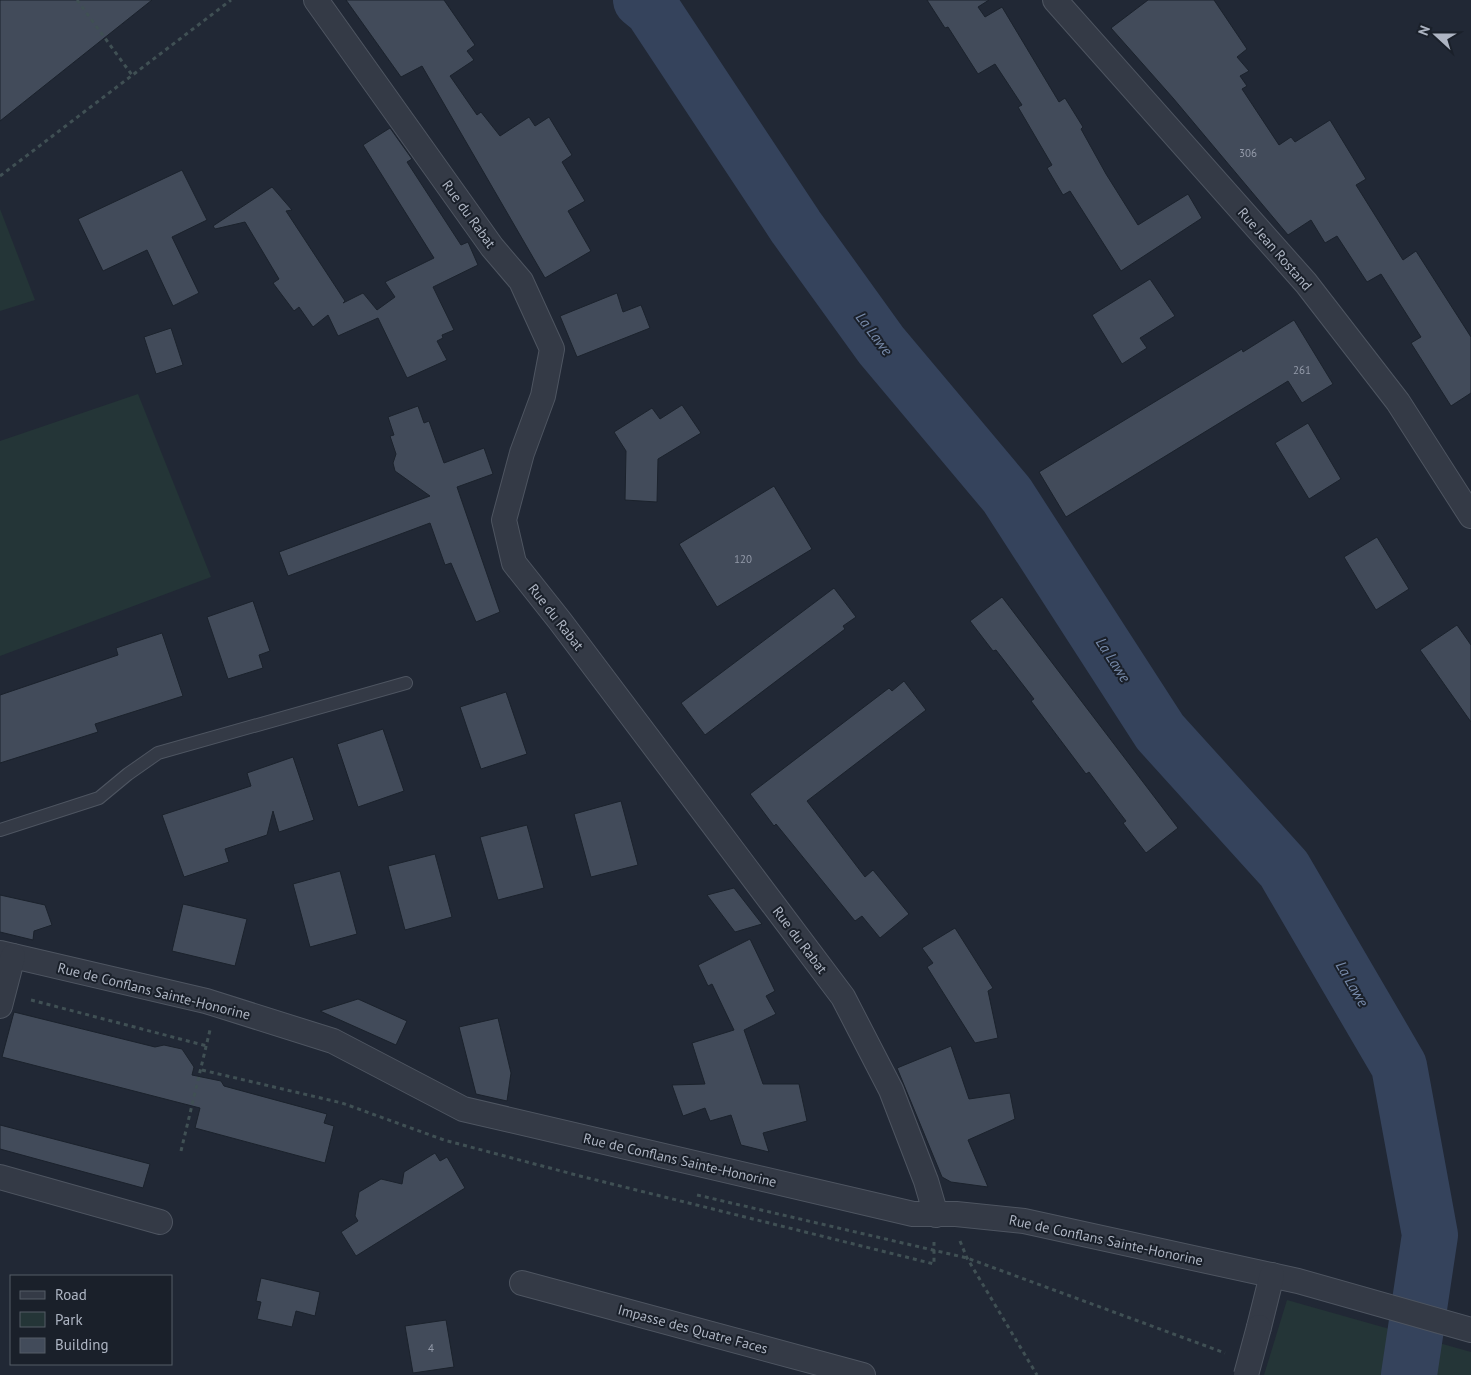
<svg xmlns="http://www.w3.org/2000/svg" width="1471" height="1375" viewBox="0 0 1471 1375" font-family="'PT Sans',sans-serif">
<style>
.green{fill:#243537}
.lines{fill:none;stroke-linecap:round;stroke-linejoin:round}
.river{stroke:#35435c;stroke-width:56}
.building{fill:#424b5a;stroke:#1b222c}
.lane-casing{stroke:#4e5561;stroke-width:14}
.street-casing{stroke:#4e5561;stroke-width:26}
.path{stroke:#405054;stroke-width:3;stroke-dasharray:4 4;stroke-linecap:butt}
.lane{stroke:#343a46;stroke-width:12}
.street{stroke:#343a46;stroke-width:24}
.street-bridge-casing{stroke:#4e5561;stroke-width:26;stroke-linecap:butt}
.street-bridge{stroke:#343a46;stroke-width:24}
.labels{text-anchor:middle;stroke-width:4;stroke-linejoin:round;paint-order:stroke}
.number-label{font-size:11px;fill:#939aa9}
.street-label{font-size:14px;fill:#aeb5c3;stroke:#1a202a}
.water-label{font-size:15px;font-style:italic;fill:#778aaa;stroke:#1a202a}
</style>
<rect width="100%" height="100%" fill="#212835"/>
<g class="green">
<path d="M 0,209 L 35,300 L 0,311 Z"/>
<path d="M 138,394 L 211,577 L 0,656 L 0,441 Z"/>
<path d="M 1287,1300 L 1471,1352 L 1471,1375 L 1264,1375 Z"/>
</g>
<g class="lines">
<path class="river" d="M 641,0 L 652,9 L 796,227 L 881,345 L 1007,495 L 1160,732 L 1284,869 L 1399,1066 L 1430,1235 L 1409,1375"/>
</g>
<g class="building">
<path d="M 0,0 L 152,0 L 0,121 Z"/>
<path d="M 346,0 L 444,0 L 475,45 L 467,51 L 474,60 L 450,76 L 477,115 L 481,112 L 500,136 L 529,117 L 535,126 L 549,117 L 572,155 L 562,162 L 585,201 L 568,211 L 591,251 L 545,278 L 422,66 L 401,77 Z"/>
<path d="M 927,0 L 989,0 L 978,7 L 985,17 L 1002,7 L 1059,102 L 1065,98 L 1083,127 L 1081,129 L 1106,174 L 1138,225 L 1188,194 L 1202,218 L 1121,271 L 1070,191 L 1063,195 L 1047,168 L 1052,165 L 1018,107 L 1022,105 L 995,64 L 978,74 L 948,27 L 945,28 Z"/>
<path d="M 1148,0 L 1214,0 L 1247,49 L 1237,57 L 1249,71 L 1240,76 L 1247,86 L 1242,89 L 1279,145 L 1291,137 L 1295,142 L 1330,120 L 1366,179 L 1356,185 L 1403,260 L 1416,251 L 1471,337 L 1471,393 L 1451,406 L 1411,343 L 1421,337 L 1381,274 L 1367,282 L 1337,236 L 1325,243 L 1311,220 L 1288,235 L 1173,98 L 1111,28 Z"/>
<path d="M 390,128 L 412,159 L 407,162 L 461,245 L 468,242 L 478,265 L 433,287 L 454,330 L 442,335 L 443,338 L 437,341 L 447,360 L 407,378 L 378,318 L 338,336 L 328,315 L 313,327 L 299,307 L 294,311 L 273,283 L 279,279 L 245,222 L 215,229 L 213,226 L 272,187 L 292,210 L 286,211 L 345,301 L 343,303 L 363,293 L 377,310 L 395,297 L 385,282 L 434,258 L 363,145 Z"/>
<path d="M 182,170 L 207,220 L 172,237 L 199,293 L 173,306 L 147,250 L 103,271 L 78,219 Z"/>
<path d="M 1150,279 L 1175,316 L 1140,338 L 1147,348 L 1122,364 L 1092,315 Z"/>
<path d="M 617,293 L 623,312 L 641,305 L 650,328 L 577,357 L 560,316 Z"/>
<path d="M 1294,320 L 1333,384 L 1302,403 L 1288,381 L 1066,517 L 1039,472 L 1242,349 L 1243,352 Z"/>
<path d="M 171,328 L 183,365 L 156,374 L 144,337 Z"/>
<path d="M 682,405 L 701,433 L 658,459 L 657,502 L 625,500 L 626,451 L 614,432 L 652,408 L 660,419 Z"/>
<path d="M 418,406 L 424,423 L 429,421 L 444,463 L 484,448 L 493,474 L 457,487 L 500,612 L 476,622 L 451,563 L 445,565 L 430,523 L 288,576 L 279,552 L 430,496 L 395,471 L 393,463 L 396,454 L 390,436 L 394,435 L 388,417 Z"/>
<path d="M 1308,423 L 1341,479 L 1309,499 L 1275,443 Z"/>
<path d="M 774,486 L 812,549 L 717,607 L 679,544 Z"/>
<path d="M 1377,537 L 1409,589 L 1376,610 L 1344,557 Z"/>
<path d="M 834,588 L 856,617 L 843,626 L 845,629 L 705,735 L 681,703 Z"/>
<path d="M 1002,597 L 1178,828 L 1146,853 L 1123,823 L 1126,821 L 1116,808 L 1089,772 L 1086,774 L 1031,701 L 1034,699 L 996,650 L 993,651 L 970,621 Z"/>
<path d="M 253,601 L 270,651 L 259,655 L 263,668 L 228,679 L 207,617 Z"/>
<path d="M 1457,625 L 1471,645 L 1471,722 L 1420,650 Z"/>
<path d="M 162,633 L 183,696 L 95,724 L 98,732 L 0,763 L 0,695 L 118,655 L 116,648 Z"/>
<path d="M 904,681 L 926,710 L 807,801 L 865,877 L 873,870 L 909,914 L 880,938 L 862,916 L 855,921 L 776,824 L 774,826 L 750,794 L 889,688 L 892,691 Z"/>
<path d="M 506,692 L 527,754 L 481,769 L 460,707 Z"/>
<path d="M 383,729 L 404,791 L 358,807 L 337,744 Z"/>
<path d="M 293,757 L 314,820 L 279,832 L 273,811 L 267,835 L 225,849 L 229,862 L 184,877 L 162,815 L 251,786 L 247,773 Z"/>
<path d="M 621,801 L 638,865 L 591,877 L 574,814 Z"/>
<path d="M 527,825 L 544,888 L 498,900 L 480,837 Z"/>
<path d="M 435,854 L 452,917 L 405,930 L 388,866 Z"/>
<path d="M 340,871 L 357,934 L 310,947 L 293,884 Z"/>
<path d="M 734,888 L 762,924 L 735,932 L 707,895 Z"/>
<path d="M 0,895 L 45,905 L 52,925 L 34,931 L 33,940 L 0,932 Z"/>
<path d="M 183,904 L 247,919 L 235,966 L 172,951 Z"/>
<path d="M 955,928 L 993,988 L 988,991 L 998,1038 L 975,1043 L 927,967 L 933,963 L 922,948 Z"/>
<path d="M 750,939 L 775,991 L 766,996 L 776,1014 L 744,1030 L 763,1084 L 799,1084 L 807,1121 L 763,1133 L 769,1152 L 741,1145 L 731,1115 L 710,1121 L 705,1108 L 683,1116 L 672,1085 L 705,1084 L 692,1043 L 734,1030 L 712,984 L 708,986 L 698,965 Z"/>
<path d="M 358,999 L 407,1021 L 396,1045 L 320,1011 Z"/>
<path d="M 14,1012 L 155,1047 L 164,1045 L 182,1049 L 194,1067 L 192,1075 L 221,1081 L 224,1086 L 327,1114 L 324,1123 L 334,1126 L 325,1163 L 195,1128 L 200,1108 L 2,1057 Z"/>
<path d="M 498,1018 L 511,1073 L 507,1101 L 476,1094 L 459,1027 Z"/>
<path d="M 951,1046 L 969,1099 L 1010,1093 L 1015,1119 L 968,1140 L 988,1187 L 951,1182 L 942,1177 L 897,1068 Z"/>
<path d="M 0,1125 L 150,1164 L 143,1188 L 0,1149 Z"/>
<path d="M 435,1153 L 440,1161 L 447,1157 L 465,1188 L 356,1256 L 341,1232 L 358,1221 L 355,1216 L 359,1192 L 381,1179 L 402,1184 L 404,1172 Z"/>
<path d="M 261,1278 L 320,1292 L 315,1316 L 296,1311 L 292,1327 L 257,1319 L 261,1302 L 256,1301 Z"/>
<path d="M 446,1320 L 454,1367 L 413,1373 L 405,1326 Z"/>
</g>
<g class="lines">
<g class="lane-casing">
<path id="lane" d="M 0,830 L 99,798 L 128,774 L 158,753 L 406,683"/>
</g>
<g class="street-casing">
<g id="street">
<path d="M 316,0 L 492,247 L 521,281 L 552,349 L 543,396 L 522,453 L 504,520 L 514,563 L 560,621 L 843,997 L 891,1090 L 926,1181 L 936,1215"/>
<path d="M 1055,0 L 1306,283 L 1398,402 L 1471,516"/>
<path d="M 0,953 L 206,1001 L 333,1041 L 463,1109 L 913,1214 L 956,1214 L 1024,1221 L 1298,1281 L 1471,1330"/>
<path d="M 0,1006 L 13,956"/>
<path d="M 0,1177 L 160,1222"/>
<path d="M 522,1283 L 863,1375"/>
<path d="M 1259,1327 L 1272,1275"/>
</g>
</g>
<g class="path">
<path d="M 77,0 L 132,75"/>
<path d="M 0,176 L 231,0"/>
<path d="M 31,1000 L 207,1046"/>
<path d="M 202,1070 L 342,1103 L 444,1140 L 580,1176 L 934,1264 L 934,1242"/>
<path d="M 181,1151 L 210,1030"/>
<path d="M 697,1195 L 967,1258 L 1225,1353"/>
<path d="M 960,1241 L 967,1258 L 1037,1375"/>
</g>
<use href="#lane" class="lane"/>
<use href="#street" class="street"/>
<g class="street-bridge-casing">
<path id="street-bridge" d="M 1246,1375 L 1259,1327"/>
</g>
<use href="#street-bridge" class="street-bridge"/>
</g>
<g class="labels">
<g class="number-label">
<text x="1248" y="157">306</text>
<text x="1302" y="374">261</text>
<text x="743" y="563">120</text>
<text x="431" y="1352">4</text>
</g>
<g class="street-label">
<text transform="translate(469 214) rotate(54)" y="5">Rue du Rabat</text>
<text transform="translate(1275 249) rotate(49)" y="5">Rue Jean Rostand</text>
<text transform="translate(556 617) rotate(52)" y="5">Rue du Rabat</text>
<text transform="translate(800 940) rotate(53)" y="5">Rue du Rabat</text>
<text transform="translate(154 991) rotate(14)" y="5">Rue de Conflans Sainte-Honorine</text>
<text transform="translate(680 1160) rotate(13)" y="5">Rue de Conflans Sainte-Honorine</text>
<text transform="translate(1106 1240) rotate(12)" y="5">Rue de Conflans Sainte-Honorine</text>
<text transform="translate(693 1329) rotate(15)" y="5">Impasse des Quatre Faces</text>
</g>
<g class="water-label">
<text transform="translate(874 334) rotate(53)" y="5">La Lawe</text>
<text transform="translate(1113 660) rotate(57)" y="5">La Lawe</text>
<text transform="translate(1352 984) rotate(60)" y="5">La Lawe</text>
</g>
</g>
<rect x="10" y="1275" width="162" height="90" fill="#1a202a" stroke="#555c67"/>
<rect x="20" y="1291" width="25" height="8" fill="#343a46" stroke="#555c67"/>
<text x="55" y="1300" font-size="15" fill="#aeb5c3">Road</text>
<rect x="20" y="1312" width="25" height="15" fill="#243537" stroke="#555c67"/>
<text x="55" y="1325" font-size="15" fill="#aeb5c3">Park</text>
<rect x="20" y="1338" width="25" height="15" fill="#424b5a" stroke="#555c67"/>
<text x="55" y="1350" font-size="15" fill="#aeb5c3">Building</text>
<g transform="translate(1436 35) rotate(291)" stroke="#1a202a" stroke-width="4" paint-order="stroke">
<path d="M0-4L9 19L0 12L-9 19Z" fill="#aeb5c3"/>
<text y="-8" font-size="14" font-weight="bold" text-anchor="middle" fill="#aeb5c3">N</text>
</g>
</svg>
